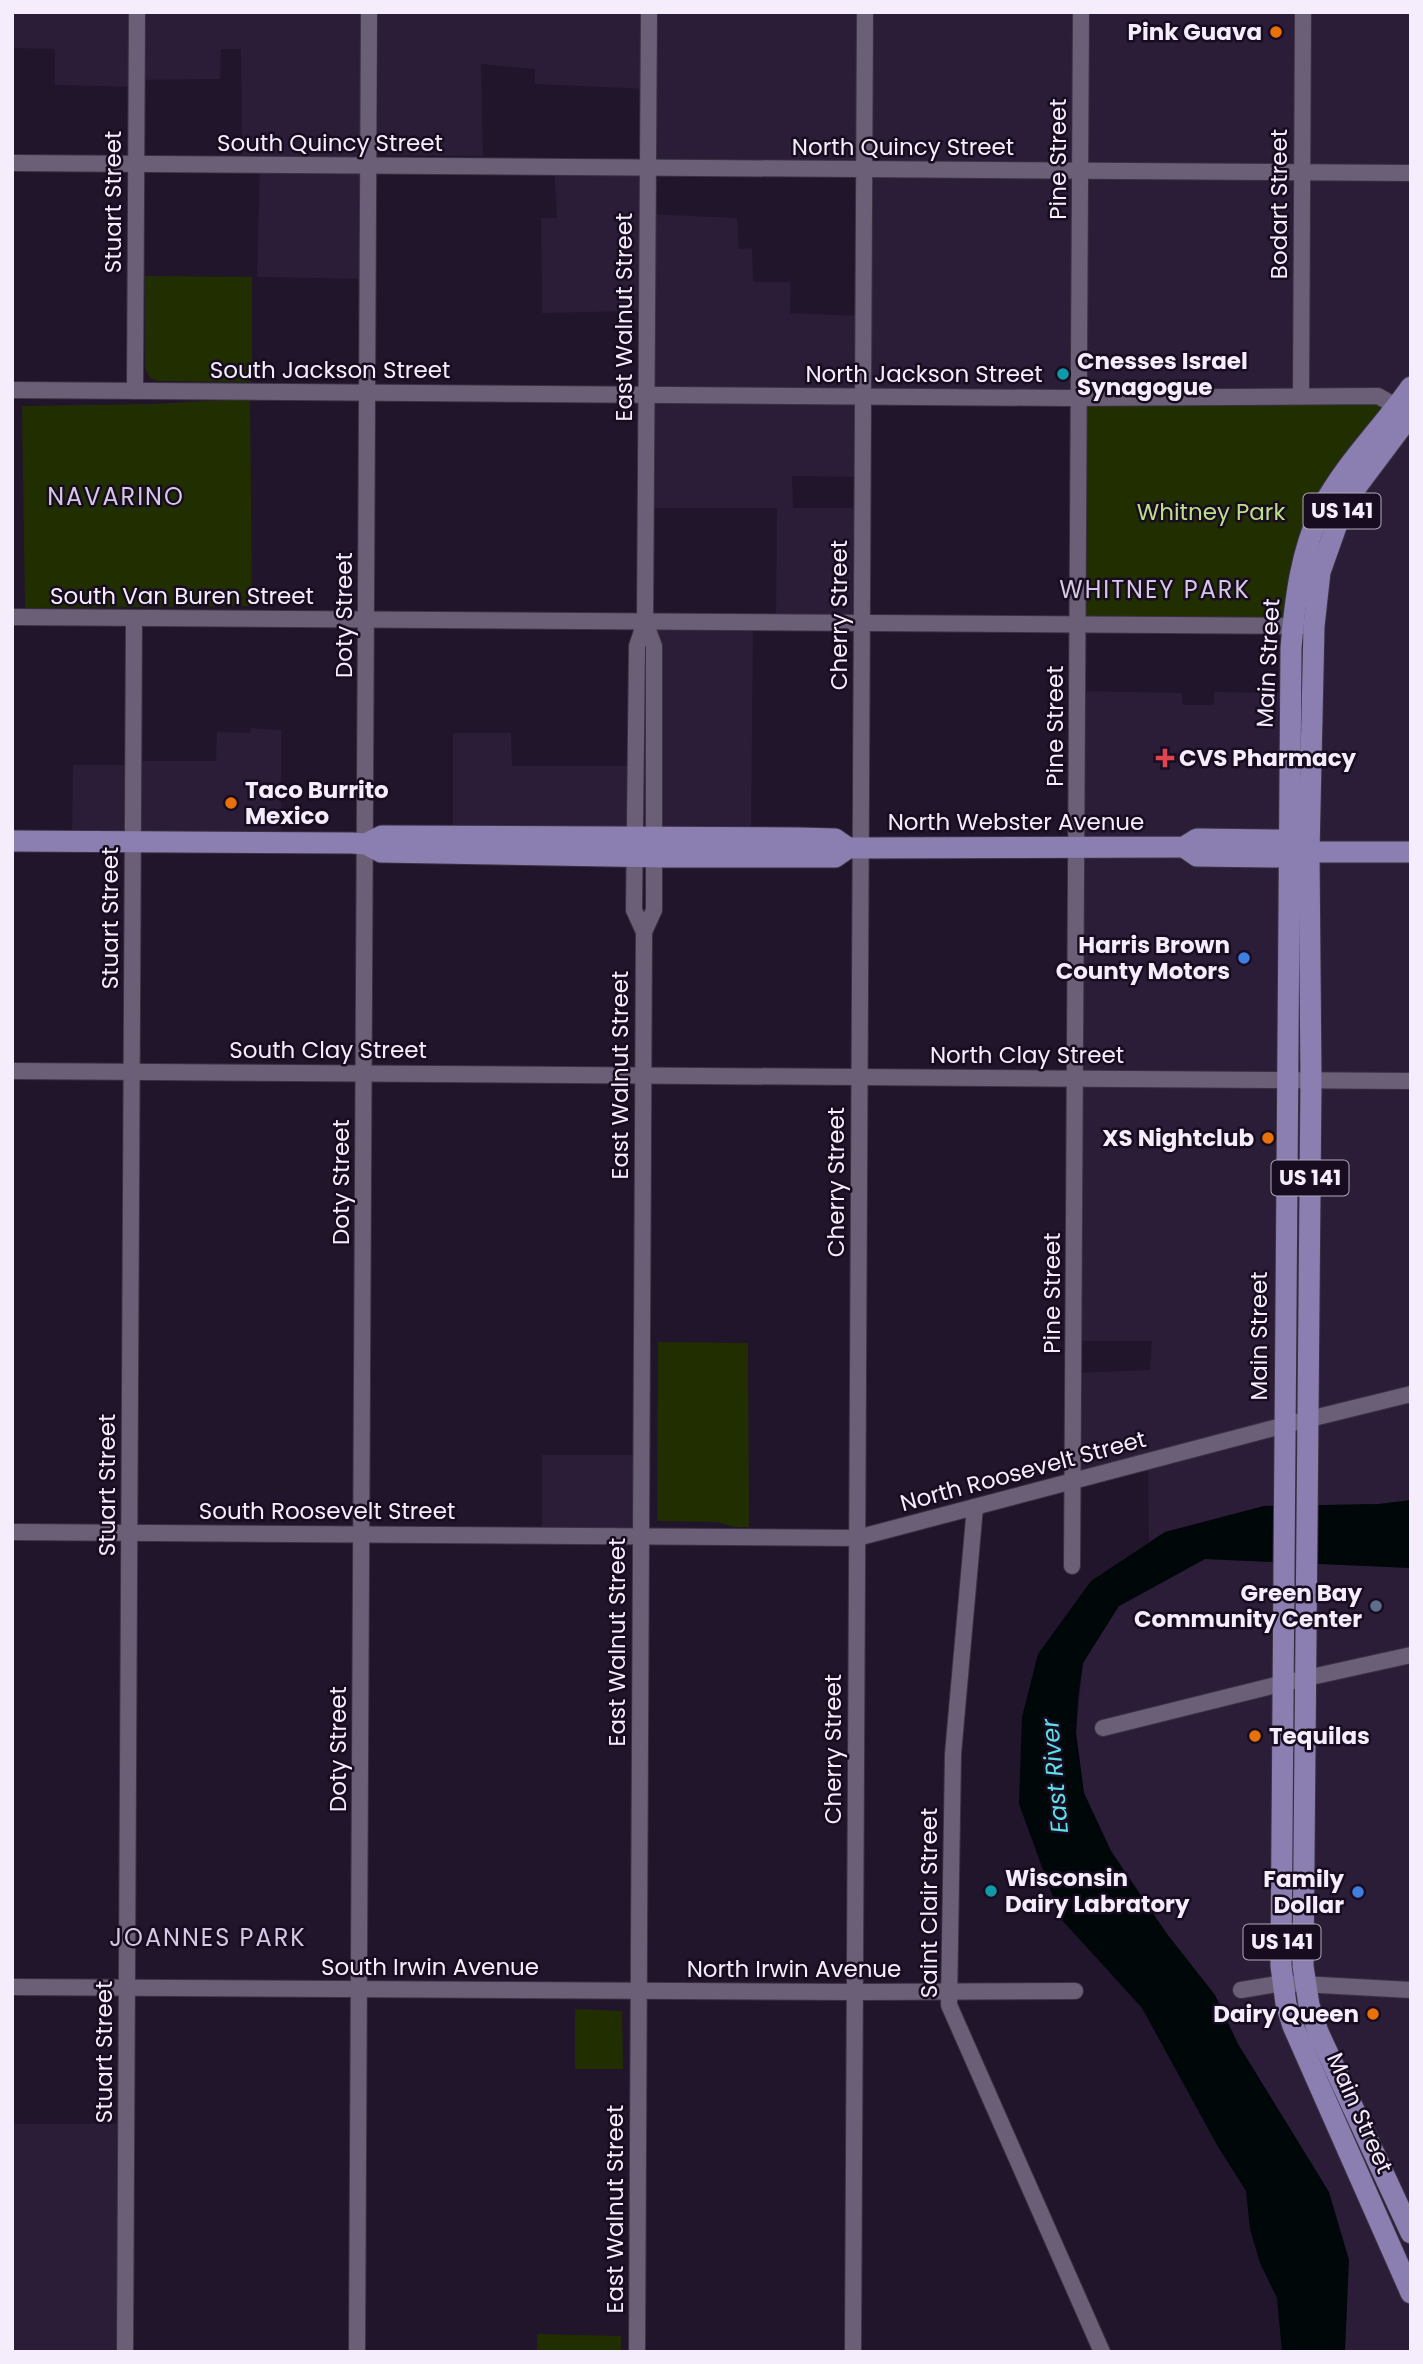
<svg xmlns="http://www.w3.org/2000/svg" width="1423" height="2364" viewBox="0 0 1423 2364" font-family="Poppins,sans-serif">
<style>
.built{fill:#2b1d37;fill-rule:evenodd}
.green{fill:#212f00}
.water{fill:#000709}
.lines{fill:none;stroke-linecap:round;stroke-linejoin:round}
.minor-casing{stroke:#393141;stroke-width:18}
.major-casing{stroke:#393141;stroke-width:23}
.minor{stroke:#6b5f77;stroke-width:16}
.major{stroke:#8a7fb0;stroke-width:21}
.food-dot{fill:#e8710a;stroke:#170c20;stroke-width:2.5}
.culture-dot{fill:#0f9aa8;stroke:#170c20;stroke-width:2.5}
.health-dot{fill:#e0444e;stroke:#170c20;stroke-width:2.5}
.shop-dot{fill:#3f7fe0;stroke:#170c20;stroke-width:2.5}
.service-dot{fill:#5c6f8a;stroke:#170c20;stroke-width:2.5}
.labels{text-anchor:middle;stroke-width:5;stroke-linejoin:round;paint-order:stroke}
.shield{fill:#170c20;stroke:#b2aaba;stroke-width:2}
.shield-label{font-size:21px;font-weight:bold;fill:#f5edfc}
.poi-label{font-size:23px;font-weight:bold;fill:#f5edfc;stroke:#170c20;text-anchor:end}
.street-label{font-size:23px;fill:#f5edfc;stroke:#170c20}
.park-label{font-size:23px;fill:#bede8a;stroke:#170c20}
.neighbourhood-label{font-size:24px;letter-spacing:2px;fill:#d6c8e4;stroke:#170c20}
.water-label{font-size:24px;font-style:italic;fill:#5de0ea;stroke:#170c20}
</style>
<rect width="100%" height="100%" fill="#20152a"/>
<g class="built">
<path d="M 12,12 L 369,12 L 368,279 L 257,277 L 260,155 L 242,155 L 241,49 L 221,49 L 220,79 L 137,80 L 137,87 L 55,85 L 55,49 L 12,48 Z"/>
<path d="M 378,12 L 1411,12 L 1411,1500 L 1379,1504 L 1264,1506 L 1165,1532 L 1149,1542 L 1148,1463 L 1074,1482 L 1074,1373 L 1150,1370 L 1152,1341 L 1074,1341 L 1078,691 L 1182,693 L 1183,705 L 1214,705 L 1214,692 L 1299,693 L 1300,627 L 1314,567 L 1404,415 L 863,396 L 862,477 L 792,476 L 793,508 L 862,508 L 862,623 L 776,623 L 777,508 L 646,508 L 647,317 L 636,311 L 542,313 L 541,218 L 557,218 L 554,167 L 647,168 L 648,89 L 535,84 L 535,69 L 481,64 L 483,156 L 387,155 L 382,151 L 378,142 ZM 648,168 L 864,170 L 863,316 L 790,313 L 791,282 L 753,282 L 752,248 L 739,249 L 737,218 L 648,214 Z"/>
<path d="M 645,622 L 753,623 L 751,837 L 453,836 L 453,733 L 511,733 L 512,766 L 654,766 Z"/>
<path d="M 251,728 L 281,730 L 281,843 L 72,842 L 73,765 L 132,765 L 133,761 L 216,761 L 217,732 L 250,733 Z"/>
<path d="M 542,1455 L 641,1455 L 640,1536 L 542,1536 Z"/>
<path d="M 1205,1559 L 1411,1568 L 1411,2352 L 1345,2352 L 1329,2192 L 1238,2044 L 1215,1995 L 1167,1934 L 1111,1851 L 1084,1793 L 1076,1733 L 1083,1663 L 1118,1607 Z"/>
<path d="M 12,2124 L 126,2124 L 125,2352 L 12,2352 Z"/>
</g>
<g class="green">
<path d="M 145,276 L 252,277 L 252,382 L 158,381 L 150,378 L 145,368 Z"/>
<path d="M 1301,396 L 1394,405 L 1351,487 L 1300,627 L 1078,625 L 1079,398 Z"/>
<path d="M 250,399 L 252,606 L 25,608 L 22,406 L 150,404 Z"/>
<path d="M 658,1342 L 748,1343 L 749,1527 L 734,1527 L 717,1522 L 657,1521 Z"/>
<path d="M 575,2009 L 622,2011 L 623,2069 L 575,2069 Z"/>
<path d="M 537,2334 L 621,2336 L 621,2352 L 537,2352 Z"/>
</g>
<path class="water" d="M 1411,1500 L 1411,1568 L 1205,1559 L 1119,1606 L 1083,1663 L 1078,1699 L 1076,1733 L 1084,1793 L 1111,1851 L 1167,1934 L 1215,1995 L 1238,2044 L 1329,2192 L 1349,2260 L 1345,2352 L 1282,2352 L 1277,2298 L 1260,2263 L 1250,2229 L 1246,2191 L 1217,2145 L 1142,2008 L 1061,1919 L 1019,1804 L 1022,1717 L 1038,1654 L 1091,1581 L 1165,1532 L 1264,1506 L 1379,1504 Z"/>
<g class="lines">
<g class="minor-casing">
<g id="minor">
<path d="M 12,163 L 1411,173"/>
<path d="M 12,390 L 1066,398 L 1378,396 L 1394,405 L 1403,414"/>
<path d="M 135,391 L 137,12"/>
<path d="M 1301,396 L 1303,12"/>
<path d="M 12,617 L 1304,626"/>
<path d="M 644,932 L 634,910 L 637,646 L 645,622 L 649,12"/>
<path d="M 12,1071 L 1411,1081"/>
<path d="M 975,1507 L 953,1754 L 949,2005 L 1102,2352"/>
<path d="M 12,1532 L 857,1538 L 1285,1425 L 1411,1394"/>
<path d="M 1072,1566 L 1081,12"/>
<path d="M 1103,1728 L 1284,1683 L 1411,1655"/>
<path d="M 12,1987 L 855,1992 L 1075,1991"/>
<path d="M 1241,1990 L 1283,1983 L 1411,1990"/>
<path d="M 125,2352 L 134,618"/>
<path d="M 357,2352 L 369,12"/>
<path d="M 637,2352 L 644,932 L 654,910 L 654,646 L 645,622"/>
<path d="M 853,2352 L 865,12"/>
</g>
</g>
<g class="major-casing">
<g id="major">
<path d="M 1411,387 C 1383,427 1346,463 1323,506 C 1301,549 1295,600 1291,648 L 1281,1966 L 1286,2004 L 1293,2026 L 1411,2293"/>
<path d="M 1411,414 L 1354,490 L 1342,510 L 1320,572 L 1314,626 L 1309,852 L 1311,1081 L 1303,1966 L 1309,2005 L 1318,2032 L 1411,2233"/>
<path d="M 12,841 L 352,843 L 366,844 L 381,852 L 667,857 L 835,857 L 848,848 L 1184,847 L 1197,839 L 1278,840 L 1288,852"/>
<path d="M 366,844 L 382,836 L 799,838 L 835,839 L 848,848"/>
<path d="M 1184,847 L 1197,856 L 1277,857 L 1288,852 L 1411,852"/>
</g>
</g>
<use href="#minor" class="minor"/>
<use href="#major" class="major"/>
</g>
<g class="food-dot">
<circle cx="1276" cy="32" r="7"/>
<circle cx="231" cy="803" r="7"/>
<circle cx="1268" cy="1138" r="7"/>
<circle cx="1255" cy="1736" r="7"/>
<circle cx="1373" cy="2014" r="7"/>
</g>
<g class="culture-dot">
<circle cx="1063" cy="374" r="7"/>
<circle cx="991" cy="1891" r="7"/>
</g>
<path class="health-dot" d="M1161.5 747.5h7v7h7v7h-7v7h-7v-7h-7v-7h7z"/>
<g class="shop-dot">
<circle cx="1244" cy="958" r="7"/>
<circle cx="1358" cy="1892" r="7"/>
</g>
<circle class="service-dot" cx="1376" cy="1606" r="7"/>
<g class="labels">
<g class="shield">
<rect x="1303.5" y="493.5" width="77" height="35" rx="5"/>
<rect x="1271.5" y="1160.5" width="77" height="35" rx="5"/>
<rect x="1243.5" y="1924.5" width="77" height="35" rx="5"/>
</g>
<g class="shield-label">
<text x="1342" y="518">US 141</text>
<text x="1310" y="1185">US 141</text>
<text x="1282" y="1949">US 141</text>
</g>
<g class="poi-label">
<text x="1262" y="40">Pink Guava</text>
<text x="1077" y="369" text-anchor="start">Cnesses Israel<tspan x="1077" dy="26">Synagogue</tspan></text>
<text x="1179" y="766" text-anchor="start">CVS Pharmacy</text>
<text x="245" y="798" text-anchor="start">Taco Burrito<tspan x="245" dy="26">Mexico</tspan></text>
<text x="1230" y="953">Harris Brown<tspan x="1230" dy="26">County Motors</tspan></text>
<text x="1254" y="1146">XS Nightclub</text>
<text x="1362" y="1601">Green Bay<tspan x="1362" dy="26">Community Center</tspan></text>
<text x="1269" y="1744" text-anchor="start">Tequilas</text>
<text x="1005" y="1886" text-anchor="start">Wisconsin<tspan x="1005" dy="26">Dairy Labratory</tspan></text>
<text x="1344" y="1887">Family<tspan x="1344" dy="26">Dollar</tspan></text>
<text x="1359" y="2022">Dairy Queen</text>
</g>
<g class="street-label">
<text x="330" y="151">South Quincy Street</text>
<text x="903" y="155">North Quincy Street</text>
<text transform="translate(1058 159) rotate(-90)" y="8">Pine Street</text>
<text transform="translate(113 202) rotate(-90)" y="8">Stuart Street</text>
<text transform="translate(1279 204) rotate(-90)" y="8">Bodart Street</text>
<text transform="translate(624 317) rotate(-90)" y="8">East Walnut Street</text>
<text x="330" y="378">South Jackson Street</text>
<text x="924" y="382">North Jackson Street</text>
<text x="182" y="604">South Van Buren Street</text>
<text transform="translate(344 615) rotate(-90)" y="8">Doty Street</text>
<text transform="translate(839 615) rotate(-90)" y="8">Cherry Street</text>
<text transform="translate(1268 663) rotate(-87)" y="8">Main Street</text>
<text transform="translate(1055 726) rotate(-90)" y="8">Pine Street</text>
<text x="1016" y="830">North Webster Avenue</text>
<text transform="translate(110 918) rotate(-90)" y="8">Stuart Street</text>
<text x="328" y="1058">South Clay Street</text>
<text x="1027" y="1063">North Clay Street</text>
<text transform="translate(620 1075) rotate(-90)" y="8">East Walnut Street</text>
<text transform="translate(341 1182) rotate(-90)" y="8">Doty Street</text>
<text transform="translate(836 1182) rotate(-90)" y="8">Cherry Street</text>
<text transform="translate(1052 1293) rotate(-90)" y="8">Pine Street</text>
<text transform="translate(1259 1336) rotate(-90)" y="8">Main Street</text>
<text transform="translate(1023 1471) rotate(-15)" y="8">North Roosevelt Street</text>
<text transform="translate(107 1485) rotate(-90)" y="8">Stuart Street</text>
<text x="327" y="1519">South Roosevelt Street</text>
<text transform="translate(617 1642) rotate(-90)" y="8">East Walnut Street</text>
<text transform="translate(338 1749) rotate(-90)" y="8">Doty Street</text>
<text transform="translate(833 1749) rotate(-90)" y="8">Cherry Street</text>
<text transform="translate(929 1903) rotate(-90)" y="8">Saint Clair Street</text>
<text x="430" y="1975">South Irwin Avenue</text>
<text x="794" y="1977">North Irwin Avenue</text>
<text transform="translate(104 2052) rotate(-90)" y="8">Stuart Street</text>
<text transform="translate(1360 2113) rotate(66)" y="8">Main Street</text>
<text transform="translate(615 2209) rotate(-90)" y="8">East Walnut Street</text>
</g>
<g class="park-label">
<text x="1211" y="520">Whitney Park</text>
</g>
<g class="neighbourhood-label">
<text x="116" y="505">NAVARINO</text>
<text x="1155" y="598">WHITNEY PARK</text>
<text x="208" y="1946">JOANNES PARK</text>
</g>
<g class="water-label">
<text transform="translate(1055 1776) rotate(-95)" y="8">East River</text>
</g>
</g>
<rect width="1423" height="2364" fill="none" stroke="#f5edfc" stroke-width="28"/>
</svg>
